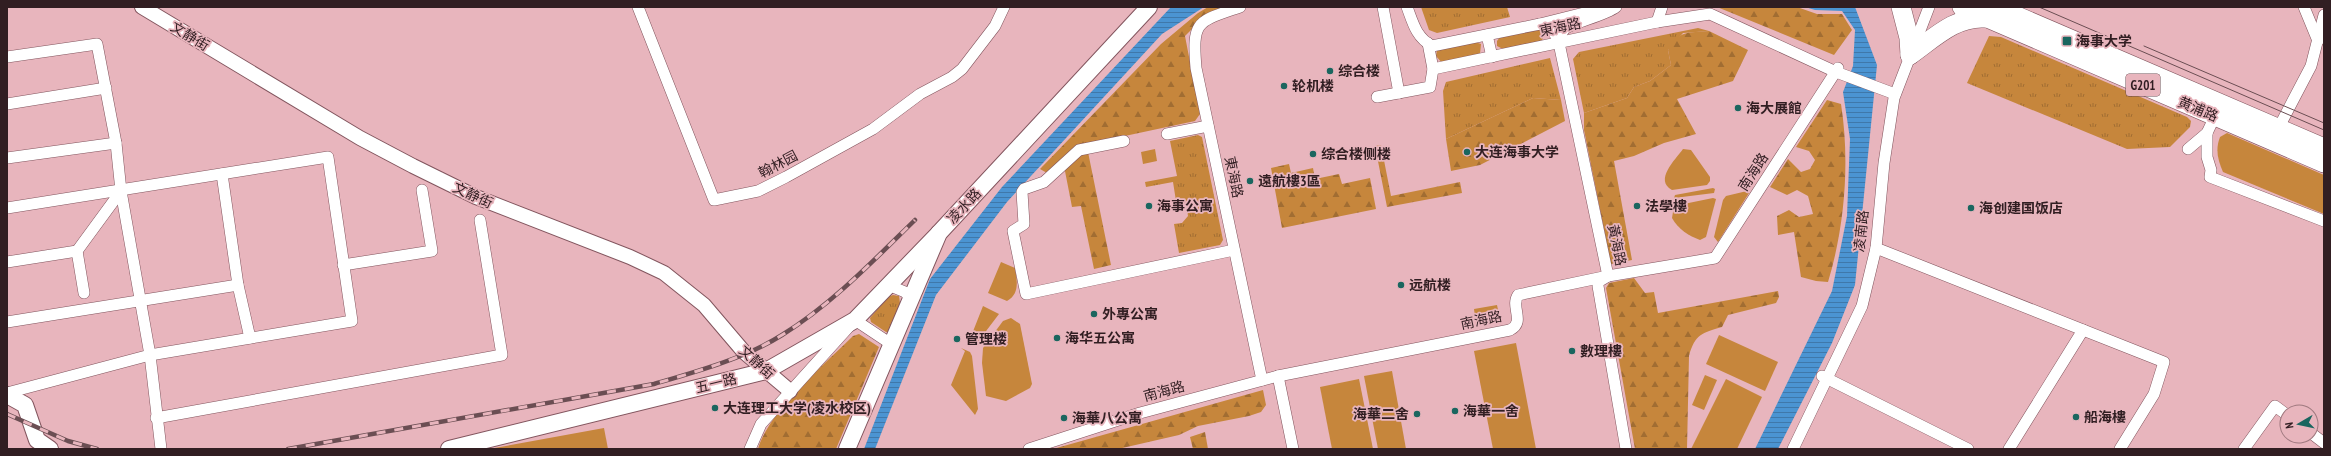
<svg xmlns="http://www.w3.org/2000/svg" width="2331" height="456" viewBox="0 0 2331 456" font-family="'PT Sans Narrow','Noto Sans SC',sans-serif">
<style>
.grass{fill:url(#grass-tufts)}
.forest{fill:url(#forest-firs)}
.garden{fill:#c6863c}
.water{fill:url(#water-rules)}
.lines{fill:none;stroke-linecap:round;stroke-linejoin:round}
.minor-casing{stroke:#82555e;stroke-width:12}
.tertiary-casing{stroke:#82555e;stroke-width:16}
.secondary-casing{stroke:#82555e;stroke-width:18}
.trunk-casing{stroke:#82555e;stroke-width:20}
.minor{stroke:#fff;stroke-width:11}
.tertiary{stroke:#fff;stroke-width:14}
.secondary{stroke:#fff;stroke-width:16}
.trunk{stroke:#fff;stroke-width:19}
.tram{stroke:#6b4e53;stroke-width:1}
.rail-casing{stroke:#6b4e53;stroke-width:4.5}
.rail{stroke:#e8b5bd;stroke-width:3;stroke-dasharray:9;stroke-linecap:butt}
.poi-dot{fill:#1a665f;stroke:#e8b5bd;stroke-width:1.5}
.labels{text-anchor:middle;stroke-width:3.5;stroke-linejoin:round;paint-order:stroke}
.shield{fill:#e8b5bd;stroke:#684b50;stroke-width:1}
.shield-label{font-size:13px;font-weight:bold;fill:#311e22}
.street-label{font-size:14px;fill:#311e22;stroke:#e8b5bd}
.poi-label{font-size:14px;font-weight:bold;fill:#311e22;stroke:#e8b5bd;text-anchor:start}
</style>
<defs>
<pattern id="grass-tufts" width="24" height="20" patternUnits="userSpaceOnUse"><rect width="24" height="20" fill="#c6863c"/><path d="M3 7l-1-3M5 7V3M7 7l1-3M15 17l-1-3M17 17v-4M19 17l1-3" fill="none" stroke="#a16d32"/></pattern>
<pattern id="forest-firs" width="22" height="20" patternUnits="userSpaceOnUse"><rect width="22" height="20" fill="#c6863c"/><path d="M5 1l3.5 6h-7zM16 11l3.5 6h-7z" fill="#a16d32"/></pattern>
<pattern id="water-rules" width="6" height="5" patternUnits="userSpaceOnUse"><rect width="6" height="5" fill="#4b94d2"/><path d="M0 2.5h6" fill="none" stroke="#3f78aa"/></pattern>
</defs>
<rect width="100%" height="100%" fill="#e8b5bd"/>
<g class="grass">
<path d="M 1421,7 L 1507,7 L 1510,17 L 1437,33 L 1429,30 Z"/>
<path d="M 1698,28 L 1709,31 L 1683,33 L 1668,50 L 1671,65 L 1650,81 L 1634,87 L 1627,98 L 1584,113 L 1573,59 L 1579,52 Z"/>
<path d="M 1989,36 L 2001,37 L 2187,117 L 2191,121 L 2190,127 L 2170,147 L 2127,149 L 1967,83 Z"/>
<path d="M 1550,58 L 1561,100 L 1533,98 L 1446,139 L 1443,91 L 1446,82 Z"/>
<path d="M 1198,135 L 1202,137 L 1223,240 L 1220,245 L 1179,253 L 1174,224 L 1182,223 L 1188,216 L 1186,204 L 1176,201 L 1173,182 L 1146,187 L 1145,182 L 1177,176 L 1170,141 Z"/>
<path d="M 893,295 L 899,296 L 900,303 L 889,332 L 886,332 L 871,322 L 870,318 L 888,297 Z"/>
</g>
<g class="forest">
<path d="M 1208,7 L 1232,7 L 1205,16 L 1185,36 L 1200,114 L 1195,121 L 1078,146 L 1047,173 L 1040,169 L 1161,44 L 1198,13 Z"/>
<path d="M 1717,7 L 1797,7 L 1817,14 L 1842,14 L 1852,30 L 1834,55 Z"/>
<path d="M 1709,31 L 1748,50 L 1733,81 L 1677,99 L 1696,134 L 1664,143 L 1634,156 L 1614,161 L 1632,260 L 1611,264 L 1584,130 L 1584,113 L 1627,98 L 1634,87 L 1650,81 L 1671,65 L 1668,50 C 1679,30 1688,33 1709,31 Z"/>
<path d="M 1533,98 L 1561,100 L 1565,121 L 1480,165 L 1451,171 L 1446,139 Z"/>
<path d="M 1827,100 L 1841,104 C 1850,161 1845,226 1828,282 L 1816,281 L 1801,277 L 1794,232 L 1778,235 L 1777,216 L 1789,210 L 1799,217 L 1813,214 L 1808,196 L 1797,190 L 1787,195 L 1770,187 L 1788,159 L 1801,172 L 1810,169 L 1815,160 L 1809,151 L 1796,147 Z"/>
<path d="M 1381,145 L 1391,196 L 1460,182 L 1462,193 L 1387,207 L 1375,146 Z"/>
<path d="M 1088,152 L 1111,265 L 1094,269 L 1081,206 L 1072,207 L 1064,166 L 1076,155 Z"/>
<path d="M 1289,164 L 1291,173 L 1313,168 L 1315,179 L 1339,174 L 1342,184 L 1370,178 L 1376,209 L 1282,228 L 1271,168 Z"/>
<path d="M 1634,278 L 1645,293 L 1654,292 L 1658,313 L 1778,291 L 1779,297 L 1776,303 L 1728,315 L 1722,327 C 1702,333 1695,334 1689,356 L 1687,449 L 1635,449 L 1606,288 L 1609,283 Z"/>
<path d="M 1497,305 L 1500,320 L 1476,325 L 1474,309 Z"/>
<path d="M 859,334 L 879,347 L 836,449 L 758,449 C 768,412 826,363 853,336 Z"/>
<path d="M 1263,390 L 1266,405 L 1261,412 L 1249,416 L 1198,426 L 1179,435 L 1118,449 L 1053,449 Z"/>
<path d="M 1205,432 L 1208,449 L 1193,449 L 1190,437 Z"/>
</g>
<g class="garden">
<path d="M 1540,29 L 1544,33 L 1542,41 L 1503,49 L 1497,46 L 1497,41 L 1500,37 Z"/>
<path d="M 1475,42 L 1481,44 L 1480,54 L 1442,63 L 1436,56 L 1437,50 Z"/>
<path d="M 2227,133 L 2324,175 L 2324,214 L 2223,172 C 2218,160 2215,150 2220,137 Z"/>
<path d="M 1155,149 L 1157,161 L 1143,164 L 1141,152 Z"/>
<path d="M 1683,149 L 1691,150 L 1710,177 L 1710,181 L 1707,185 L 1672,190 C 1654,180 1675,160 1683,149 Z"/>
<path d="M 1713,188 L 1715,189 L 1714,193 L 1674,198 L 1675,195 Z"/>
<path d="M 1747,191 L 1749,193 L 1718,242 L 1714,237 L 1723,200 L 1726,196 Z"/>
<path d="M 1713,198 L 1716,199 L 1706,237 L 1700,240 C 1689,236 1678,229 1672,218 L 1674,206 Z"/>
<path d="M 1001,262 L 1015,268 C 1017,280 1020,294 1007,301 L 988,293 Z"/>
<path d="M 983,306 L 999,314 L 977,343 L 966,339 L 970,339 Z"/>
<path d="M 1011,318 L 1020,324 L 1032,384 L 1030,388 L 1006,401 L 986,396 L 982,363 L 983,348 L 1003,321 Z"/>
<path d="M 1719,335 L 1778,362 L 1765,391 L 1706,364 Z"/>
<path d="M 1516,343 L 1536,449 L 1493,449 L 1474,351 Z"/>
<path d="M 961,348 L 970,352 L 972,356 L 978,409 L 975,415 L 951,385 L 965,351 Z"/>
<path d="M 1392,371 L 1406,449 L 1378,449 L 1364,376 Z"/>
<path d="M 1705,375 L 1717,380 L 1704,410 L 1692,405 Z"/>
<path d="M 1359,379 L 1373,449 L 1332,449 L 1320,387 Z"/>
<path d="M 1726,379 L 1762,397 L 1737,449 L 1691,449 Z"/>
<path d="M 604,428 L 608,449 L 489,449 Z"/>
</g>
<g class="water">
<path d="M 1171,7 L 1204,7 L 1162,34 L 1007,202 L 936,295 L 875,449 L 864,449 L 930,279 L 1002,187 Z"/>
<path d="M 1805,7 L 1855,7 L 1877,65 L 1855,285 L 1832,343 L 1778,449 L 1755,449 L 1832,291 L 1847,216 L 1850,139 L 1843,92 L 1853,66 L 1855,30 L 1842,11 L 1815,10 Z"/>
</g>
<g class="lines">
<g class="minor-casing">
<g id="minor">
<path d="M 638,7 L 714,200 L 758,191 L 786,177 L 873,129 L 920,94 L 952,77 L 962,69 L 995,26 L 1004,7"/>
<path d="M 1240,7 C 1197,22 1192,20 1196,68 L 1262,380"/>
<path d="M 1383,7 L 1399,93"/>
<path d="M 1407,7 C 1413,23 1416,37 1432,46 L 1540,24 L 1608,7"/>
<path d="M 2304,7 L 2318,41"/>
<path d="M 1657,22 L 1662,7"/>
<path d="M 1540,24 C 1551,28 1555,32 1559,43 L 1608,276 L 1598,282 L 1598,286 L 1626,449"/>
<path d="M 1487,35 L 1492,57"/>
<path d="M 1559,43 C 1560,40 1561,34 1563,31 C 1568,23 1603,17 1616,7"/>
<path d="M 7,57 L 97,44 L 116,143 L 121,191 L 150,355 L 161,449"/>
<path d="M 1433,69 L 1657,22 L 1710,14 L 1836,72 L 1895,94"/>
<path d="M 1377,97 L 1430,87 L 1433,69 L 1428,43"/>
<path d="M 7,104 L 106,88"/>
<path d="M 2278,129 L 2311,66 L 2324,15"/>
<path d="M 2207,133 L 2207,157 L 2211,170 L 2210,177 L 2324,221"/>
<path d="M 1167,134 L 1208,126"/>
<path d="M 1124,141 L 1079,150 L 1044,182 L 1024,189 L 1022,192 L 1024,224 L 1013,231 L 1026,294 L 1234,250"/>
<path d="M 2188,149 L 2207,133 L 2215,116"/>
<path d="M 7,158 L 116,143"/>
<path d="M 222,174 L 238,285 L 250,338"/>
<path d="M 7,208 L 328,157 L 352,321 L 150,355 L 7,393"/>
<path d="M 1876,248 L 2164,362 L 2154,394 L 2120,449"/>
<path d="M 77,251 L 84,293"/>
<path d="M 7,262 L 77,251 L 121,191"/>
<path d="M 343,265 L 432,251 L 422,190"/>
<path d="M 888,285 L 905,292 L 911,298"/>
<path d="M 7,322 L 238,285"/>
<path d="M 1278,376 L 1293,449"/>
<path d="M 1822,376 L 1968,449"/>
<path d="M 156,418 L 502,355 L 480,220"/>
<path d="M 2311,433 L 2324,443"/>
<path d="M 750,449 L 761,424 L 855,320 L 891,344"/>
<path d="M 1029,449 L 1140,413 L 1278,376 L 1510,330 C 1526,322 1510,307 1518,295 L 1608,276 L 1715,258 L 1838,68"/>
<path d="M 1793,449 L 1862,306 L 1876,248 L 1884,163 L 1894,98 L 1929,7"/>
<path d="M 2009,449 L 2083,330"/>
<path d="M 2244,449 L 2275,406 L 2287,415"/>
</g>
</g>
<g class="tertiary-casing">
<path id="tertiary" d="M 142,7 L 360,138 L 413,166 L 476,197 L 630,257 L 664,273 L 704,305 L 744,352 L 790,391"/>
</g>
<g class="secondary-casing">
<g id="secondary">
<path d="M 7,395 L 25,405 L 37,440 L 50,449"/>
<path d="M 449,449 L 766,371 L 855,320 L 939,233"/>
<path d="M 847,449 L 939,233 L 1149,7"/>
</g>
</g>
<g class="trunk-casing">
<g id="trunk">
<path d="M 1901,7 L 1909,38 L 1910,55"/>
<path d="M 1962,7 L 2324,163"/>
<path d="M 1996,7 L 2324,148"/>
<path d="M 1910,55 C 1933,39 1955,16 1985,18"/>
</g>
</g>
<use href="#minor" class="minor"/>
<use href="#tertiary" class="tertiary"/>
<use href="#secondary" class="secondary"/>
<use href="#trunk" class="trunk"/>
<g class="tram">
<path d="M 2039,7 L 2324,130"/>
<path d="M 2144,46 L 2324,123"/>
</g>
<g class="rail-casing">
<g id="rail">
<path d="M 7,414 L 68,441 L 97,449"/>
<path d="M 288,449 L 654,384 C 695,372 746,358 782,335 C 832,304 873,261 915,220"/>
</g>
</g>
<use href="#rail" class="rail"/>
</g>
<g class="poi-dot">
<rect x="2062" y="36" width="10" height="10" rx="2"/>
<circle cx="1330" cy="71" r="4"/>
<circle cx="1284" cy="86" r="4"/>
<circle cx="1738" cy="108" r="4"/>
<circle cx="1467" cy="152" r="4"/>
<circle cx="1313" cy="154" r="4"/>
<circle cx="1250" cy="181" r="4"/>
<circle cx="1149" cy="206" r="4"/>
<circle cx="1637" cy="206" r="4"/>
<circle cx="1971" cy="208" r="4"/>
<circle cx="1401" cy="285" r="4"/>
<circle cx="1094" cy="314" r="4"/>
<circle cx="1057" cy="338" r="4"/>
<circle cx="957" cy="339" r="4"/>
<circle cx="1572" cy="351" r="4"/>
<circle cx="715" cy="408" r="4"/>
<circle cx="1455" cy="411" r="4"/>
<circle cx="1417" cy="414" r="4"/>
<circle cx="2076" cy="417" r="4"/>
<circle cx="1064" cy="418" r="4"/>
</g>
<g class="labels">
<rect class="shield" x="2126" y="74" width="34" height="22" rx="3"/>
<g class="shield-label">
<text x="2143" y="90">G201</text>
</g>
<g class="street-label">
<text transform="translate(1560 27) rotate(-12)" y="5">東海路</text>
<text transform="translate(190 36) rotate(31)" y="5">文静街</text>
<text transform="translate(2198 109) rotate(23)" y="5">黄浦路</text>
<text transform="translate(778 164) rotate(-28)" y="5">翰林园</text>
<text transform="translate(1753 172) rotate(-57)" y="5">南海路</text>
<text transform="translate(1234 177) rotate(78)" y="5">東海路</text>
<text transform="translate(473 195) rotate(25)" y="5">文静街</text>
<text transform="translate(964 206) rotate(-47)" y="5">凌水路</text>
<text transform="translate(1861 231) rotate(-84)" y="5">凌南路</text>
<text transform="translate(1617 245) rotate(78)" y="5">黃海路</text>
<text transform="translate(1481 320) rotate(-12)" y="5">南海路</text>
<text transform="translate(757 362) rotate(42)" y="5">文静街</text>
<text transform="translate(716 383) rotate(-14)" y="5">五一路</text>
<text transform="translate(1164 391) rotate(-15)" y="5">南海路</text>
</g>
<g class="poi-label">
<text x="2076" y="46">海事大学</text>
<text x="1338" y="76">综合楼</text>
<text x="1292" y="91">轮机楼</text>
<text x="1746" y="113">海大展館</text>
<text x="1475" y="157">大连海事大学</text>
<text x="1321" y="159">综合楼侧楼</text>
<text x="1258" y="186">遠航樓3區</text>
<text x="1157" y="211">海事公寓</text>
<text x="1645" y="211">法學樓</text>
<text x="1979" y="213">海创建国饭店</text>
<text x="1409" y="290">远航楼</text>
<text x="1102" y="319">外專公寓</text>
<text x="1065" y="343">海华五公寓</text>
<text x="965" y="344">管理楼</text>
<text x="1580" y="356">數理樓</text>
<text x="723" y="413">大连理工大学(凌水校区)</text>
<text x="1463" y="416">海華一舍</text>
<text x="1409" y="419" text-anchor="end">海華二舍</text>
<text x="2084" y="422">船海樓</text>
<text x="1072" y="423">海華八公寓</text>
</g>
</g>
<rect width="2331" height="456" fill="none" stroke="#311e22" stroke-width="16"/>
<g transform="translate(2299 424) rotate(261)"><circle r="19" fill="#e8b5bd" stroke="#9f797f"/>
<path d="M0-3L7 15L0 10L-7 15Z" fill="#1a665f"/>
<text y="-6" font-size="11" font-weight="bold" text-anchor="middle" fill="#311e22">N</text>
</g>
</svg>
